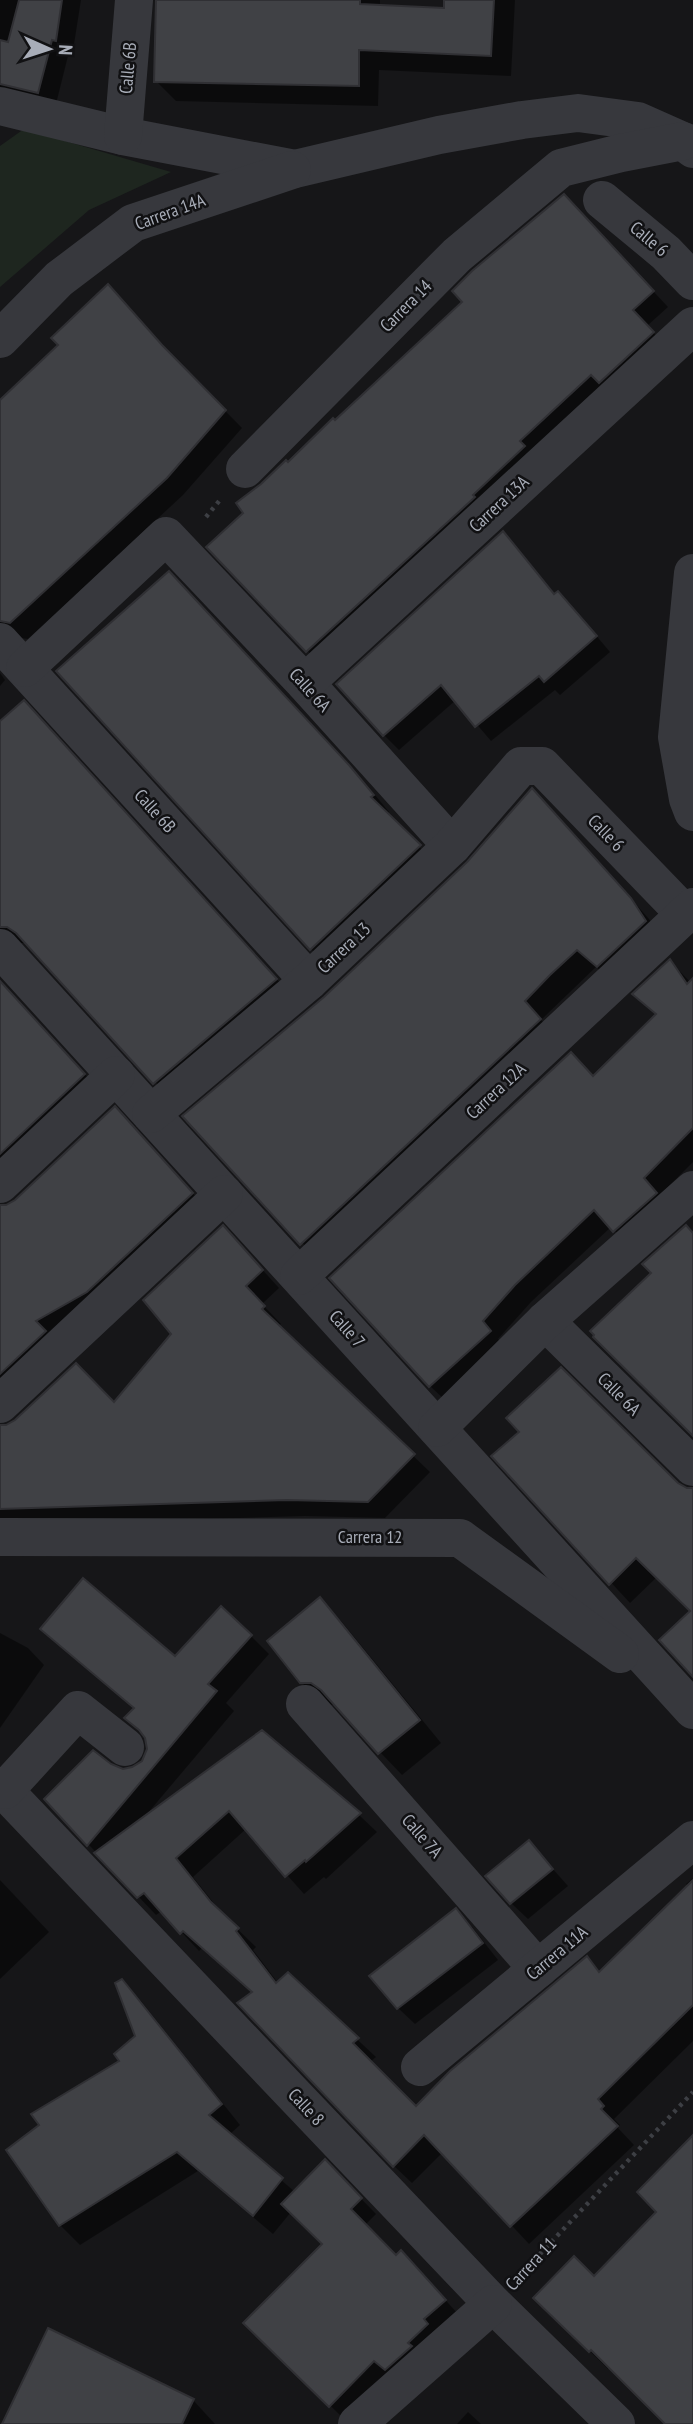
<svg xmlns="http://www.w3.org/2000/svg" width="693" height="2424" viewBox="0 0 693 2424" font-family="'PT Sans Narrow',sans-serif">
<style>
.green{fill:#1e261f}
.shadow{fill:#0007}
.building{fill:#404145;stroke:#303034;stroke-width:2}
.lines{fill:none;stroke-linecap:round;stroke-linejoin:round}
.path{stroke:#3d3f44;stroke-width:4.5;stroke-dasharray:3.5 5;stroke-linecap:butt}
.street{stroke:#37383d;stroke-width:38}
.labels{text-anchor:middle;stroke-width:5;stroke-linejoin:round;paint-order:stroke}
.street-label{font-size:18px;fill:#a8adb8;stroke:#111113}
</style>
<rect width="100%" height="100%" fill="#161618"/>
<path class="green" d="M 24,129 L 171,172 L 89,210 L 0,287 L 0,146 Z"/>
<g class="shadow">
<path d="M 0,0 L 81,0 L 72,57 L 68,56 L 55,108 L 0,94 Z"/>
<path d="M 158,0 L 380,0 L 380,7 L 446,10 L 446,0 L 515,0 L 511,76 L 379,70 L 378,106 L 176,101 L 156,81 Z"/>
<path d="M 579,212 L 668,307 L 647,326 L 668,348 L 322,666 L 209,547 L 246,513 L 288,464 Z"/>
<path d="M 179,364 L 242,428 L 183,495 L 28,639 L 14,637 L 0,646 L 0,401 Z"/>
<path d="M 502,533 L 556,595 L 573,608 L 610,652 L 560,695 L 555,690 L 491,741 L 456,700 L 399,750 L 384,735 Z"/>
<path d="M 185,589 L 366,784 L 389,812 L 386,815 L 436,863 L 328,965 L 311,949 Z"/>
<path d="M 0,673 L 5,680 L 0,686 Z"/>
<path d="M 40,720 L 293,997 L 171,1099 L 32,948 L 25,943 L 12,943 L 0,952 L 0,724 Z"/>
<path d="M 550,808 L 649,919 L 663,940 L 616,984 L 596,967 L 541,1020 L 558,1038 L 320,1262 L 185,1116 L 325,999 L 468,863 Z"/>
<path d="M 670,961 L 693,985 L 693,1162 L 659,1196 L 631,1247 L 611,1227 L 531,1302 L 498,1339 L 507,1348 L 447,1402 L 430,1386 L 594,1078 L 657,1016 L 634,994 Z"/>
<path d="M 0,981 L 101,1092 L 0,1171 Z"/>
<path d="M 131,1126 L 209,1211 L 0,1407 L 0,1207 L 6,1207 Z"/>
<path d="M 239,1244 L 279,1288 L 262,1304 L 281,1324 L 278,1326 L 430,1472 L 385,1518 L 305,1516 L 21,1525 L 0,1528 L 0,1427 L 114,1404 L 174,1334 Z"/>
<path d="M 521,1432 L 677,1484 L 688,1490 L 693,1490 L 693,1675 L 692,1611 L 657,1577 L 630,1603 L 494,1456 Z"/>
<path d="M 320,1600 L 342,1622 L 441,1743 L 402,1775 L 335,1705 L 324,1704 L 301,1682 Z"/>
<path d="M 43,1629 L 175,1658 L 251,1636 L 269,1654 L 226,1703 L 234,1711 L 147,1814 L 262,1732 L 359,1815 L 377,1832 L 326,1879 L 324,1877 L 304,1894 L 246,1829 L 193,1877 L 224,1916 L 256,1947 L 253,1950 L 278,1983 L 288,1975 L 376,2057 L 370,2062 L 416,2108 L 587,1959 L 601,1973 L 689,1887 L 686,1884 L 693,1878 L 693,2041 L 614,2119 L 620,2125 L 618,2128 L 634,2145 L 529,2244 L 443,2152 L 412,2183 L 394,2166 L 253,1993 L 202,1948 L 199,1951 L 162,1911 L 156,1915 L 47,1801 L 111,1766 L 122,1770 L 134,1769 L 143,1762 L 148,1751 L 147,1738 L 126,1718 L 135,1710 Z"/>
<path d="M 0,1633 L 28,1648 L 44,1665 L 0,1728 Z"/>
<path d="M 529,1842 L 568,1886 L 528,1919 L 511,1903 Z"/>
<path d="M 0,1880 L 49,1932 L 0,1979 Z"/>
<path d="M 455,1911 L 472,1927 L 498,1960 L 415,2024 L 398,2008 Z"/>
<path d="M 121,1981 L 141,2001 L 240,2125 L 229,2135 L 295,2192 L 340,2177 L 376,2214 L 364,2226 L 396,2257 L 416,2268 L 460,2316 L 345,2420 L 246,2323 L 324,2244 L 291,2212 L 273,2234 L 198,2171 L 80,2245 L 60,2225 L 122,2061 L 138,2037 Z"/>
<path d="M 693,2138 L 693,2424 L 666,2424 L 610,2367 L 608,2369 L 536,2298 L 594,2279 L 659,2212 Z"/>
<path d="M 193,2400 L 215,2424 L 4,2424 Z"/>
<path d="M 468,2412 L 481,2424 L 457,2424 Z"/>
</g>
<g class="building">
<path d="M 19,0 L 62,0 L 56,41 L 52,40 L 38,93 L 0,84 L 0,40 L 8,42 Z"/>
<path d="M 156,0 L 360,0 L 360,4 L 444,8 L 444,0 L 494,0 L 491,56 L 359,50 L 359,86 L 154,82 Z"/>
<path d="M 564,194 L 654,291 L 633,310 L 654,332 L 599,383 L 591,375 L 520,441 L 525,446 L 473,495 L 475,497 L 306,652 L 206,547 L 243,513 L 236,503 L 261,484 L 286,460 L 288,462 L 333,418 L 335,420 L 462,302 L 452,291 L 472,271 Z"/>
<path d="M 108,284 L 162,345 L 226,410 L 167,478 L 10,623 L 0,621 L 0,400 L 58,345 L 51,338 Z"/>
<path d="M 503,531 L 554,594 L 558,591 L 597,636 L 544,682 L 539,676 L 475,727 L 441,685 L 383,736 L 336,684 Z"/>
<path d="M 169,571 L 349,765 L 374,795 L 371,797 L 421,845 L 310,950 L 56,671 Z"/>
<path d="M 24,700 L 277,979 L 153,1084 L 16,933 L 7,927 L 0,927 L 0,721 Z"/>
<path d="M 532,788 L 631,898 L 646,921 L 597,967 L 577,950 L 550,975 L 525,1001 L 541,1019 L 300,1245 L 182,1116 L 324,997 L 467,862 Z"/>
<path d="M 670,959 L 687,984 L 693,978 L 693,1128 L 644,1178 L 657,1193 L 613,1232 L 594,1210 L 515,1285 L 483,1321 L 491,1331 L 429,1387 L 329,1278 L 571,1052 L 593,1076 L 656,1014 L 632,994 Z"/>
<path d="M 0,981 L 85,1074 L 0,1154 Z"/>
<path d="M 115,1106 L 193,1193 L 87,1292 L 36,1321 L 46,1331 L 0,1374 L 0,1205 L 6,1205 L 15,1200 Z"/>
<path d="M 223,1225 L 263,1270 L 246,1286 L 265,1306 L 262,1309 L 415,1454 L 368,1502 L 287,1500 L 0,1509 L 0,1425 L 6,1425 L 15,1420 L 76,1363 L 114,1402 L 171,1334 L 143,1300 Z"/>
<path d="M 686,1225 L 693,1233 L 693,1436 L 593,1337 L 594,1335 L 590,1331 L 651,1273 L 642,1264 Z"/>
<path d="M 561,1367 L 678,1483 L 687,1488 L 693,1488 L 693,1677 L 659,1640 L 690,1611 L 636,1558 L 609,1585 L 491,1456 L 519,1432 L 506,1418 Z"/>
<path d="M 83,1578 L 175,1656 L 221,1606 L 252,1635 L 208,1684 L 217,1691 L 87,1846 L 44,1799 L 93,1750 L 111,1764 L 123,1769 L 132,1767 L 142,1761 L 147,1749 L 145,1738 L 139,1730 L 124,1718 L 134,1708 L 40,1629 Z"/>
<path d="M 320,1597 L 420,1720 L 378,1754 L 321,1690 L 311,1683 L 300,1683 L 267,1641 Z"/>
<path d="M 262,1730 L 361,1813 L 306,1862 L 305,1860 L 285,1877 L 229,1811 L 176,1858 L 211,1902 L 239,1928 L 236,1931 L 276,1983 L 288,1972 L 359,2038 L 353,2043 L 416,2106 L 450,2071 L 587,1956 L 599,1972 L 693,1880 L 693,2005 L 598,2099 L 604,2106 L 601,2109 L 618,2126 L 510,2227 L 424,2135 L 393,2167 L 237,2003 L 252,1992 L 183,1931 L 180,1934 L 144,1893 L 137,1898 L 94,1853 Z"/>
<path d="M 529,1840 L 553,1869 L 510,1904 L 485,1876 Z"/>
<path d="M 456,1908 L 483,1943 L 397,2009 L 369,1976 Z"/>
<path d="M 122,1979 L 222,2104 L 209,2115 L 283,2178 L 253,2216 L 177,2152 L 59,2226 L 6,2150 L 39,2125 L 31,2114 L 119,2061 L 114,2054 L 135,2036 L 115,1983 Z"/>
<path d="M 693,2135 L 693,2424 L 665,2424 L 591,2350 L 589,2352 L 533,2298 L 574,2256 L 594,2276 L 656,2212 L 637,2192 Z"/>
<path d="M 325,2159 L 362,2198 L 351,2209 L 396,2255 L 401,2250 L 446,2300 L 424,2319 L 428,2324 L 408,2343 L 412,2346 L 385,2370 L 374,2361 L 329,2407 L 243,2323 L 322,2244 L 281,2204 Z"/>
<path d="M 48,2328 L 194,2399 L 182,2424 L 2,2424 Z"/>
</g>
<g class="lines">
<g class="path">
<path d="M 206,517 L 220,500"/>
<path d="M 522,2273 L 693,2092"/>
</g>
<g class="street">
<path d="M 0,106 L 123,136 L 295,169 L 439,135 L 522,120 L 578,113 L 638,121 L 683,141 L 693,149"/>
<path d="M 123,136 L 134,0"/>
<path d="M 602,200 L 666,253 L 693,281"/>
<path d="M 0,339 L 59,279 L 133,223 L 292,170"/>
<path d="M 245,469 L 457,255 L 561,168 L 621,153 L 683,141"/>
<path d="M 693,573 L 677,737 L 688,799 L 693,812"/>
<path d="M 0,642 L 309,981"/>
<path d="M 25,668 L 166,536 L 305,683 L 452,846"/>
<path d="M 305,683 L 693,326"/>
<path d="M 0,948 L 693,1710"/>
<path d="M 151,1114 L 309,981 L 452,846 L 521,766 L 542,766 L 685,914"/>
<path d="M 0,1184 L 116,1075"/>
<path d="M 299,1276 L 693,907"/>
<path d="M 545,1321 L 693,1467"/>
<path d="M 0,1404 L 224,1194"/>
<path d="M 437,1428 L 545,1321 L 693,1190"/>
<path d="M 0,1537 L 460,1538 L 620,1654"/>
<path d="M 305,1704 L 538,1969"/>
<path d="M 0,1786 L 493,2304 L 616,2424"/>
<path d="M 5,1790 L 78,1710 L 125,1747"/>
<path d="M 420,2067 L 693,1840"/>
<path d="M 357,2424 L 493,2304"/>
</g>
</g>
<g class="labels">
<g class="street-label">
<text transform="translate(128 68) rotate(-85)" y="6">Calle 6B</text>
<text transform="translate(170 212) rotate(-20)" y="6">Carrera 14A</text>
<text transform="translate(649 239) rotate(40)" y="6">Calle 6</text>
<text transform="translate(406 306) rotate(-45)" y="6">Carrera 14</text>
<text transform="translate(499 504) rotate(-43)" y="6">Carrera 13A</text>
<text transform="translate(310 690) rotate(48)" y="6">Calle 6A</text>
<text transform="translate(155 811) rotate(48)" y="6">Calle 6B</text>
<text transform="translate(606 833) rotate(46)" y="6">Calle 6</text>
<text transform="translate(344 948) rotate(-43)" y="6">Carrera 13</text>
<text transform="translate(496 1091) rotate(-43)" y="6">Carrera 12A</text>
<text transform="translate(347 1329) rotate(48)" y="6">Calle 7</text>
<text transform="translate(619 1394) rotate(45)" y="6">Calle 6A</text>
<text x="370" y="1543">Carrera 12</text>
<text transform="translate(422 1836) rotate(49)" y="6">Calle 7A</text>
<text transform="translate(557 1953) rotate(-40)" y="6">Carrera 11A</text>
<text transform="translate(306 2107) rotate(47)" y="6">Calle 8</text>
<text transform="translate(531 2264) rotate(-47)" y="6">Carrera 11</text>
</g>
</g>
<g transform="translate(49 49) rotate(93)" stroke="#111113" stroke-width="5" paint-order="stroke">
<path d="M0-5L12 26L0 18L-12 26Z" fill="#a8adb8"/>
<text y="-10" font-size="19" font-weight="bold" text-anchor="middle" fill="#a8adb8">N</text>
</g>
</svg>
